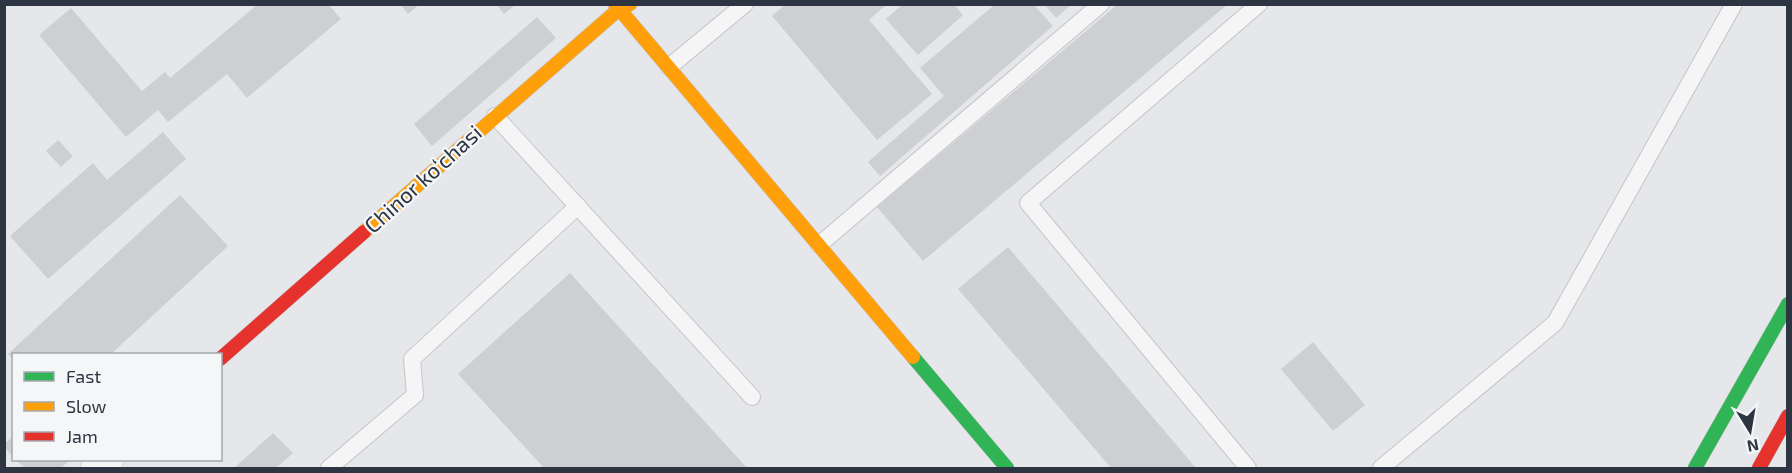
<svg xmlns="http://www.w3.org/2000/svg" width="1792" height="473" viewBox="0 0 1792 473" font-family="'Exo 2',sans-serif">
<style>
.building{fill:#cecfd2}
.lines{fill:none;stroke-linecap:round;stroke-linejoin:round}
.lane-casing{stroke:#c3c5c8;stroke-width:18}
.street-casing{stroke:#c3c5c8;stroke-width:33}
.fast-casing{stroke:#c3c5c8;stroke-width:15}
.slow-casing{stroke:#c3c5c8;stroke-width:15}
.jam-casing{stroke:#c3c5c8;stroke-width:15}
.lane{stroke:#f5f5f6;stroke-width:16}
.street{stroke:#f5f5f6;stroke-width:32}
.fast{stroke:#30b455;stroke-width:14}
.slow{stroke:#ff9f0a;stroke-width:14}
.jam{stroke:#e5322d;stroke-width:14}
.labels{text-anchor:middle;stroke-width:4.5;stroke-linejoin:round;paint-order:stroke}
.street-label{font-size:22px;fill:#2d3542;stroke:#f4f6f8}
</style>
<rect width="100%" height="100%" fill="#e5e7ea"/>
<g class="building">
<path d="M 258,4 L 328,4 L 341,19 L 247,98 L 227,74 L 168,122 L 158,110 L 126,137 L 39,35 L 71,8 L 142,91 L 165,72 L 170,78 Z"/>
<path d="M 400,4 L 420,4 L 408,14 Z"/>
<path d="M 496,4 L 516,4 L 504,14 Z"/>
<path d="M 786,4 L 887,4 L 869,20 L 932,94 L 877,140 L 772,16 Z"/>
<path d="M 903,4 L 954,4 L 963,15 L 918,55 L 886,19 Z"/>
<path d="M 1044,4 L 1072,4 L 1056,18 Z"/>
<path d="M 1118,4 L 1228,4 L 923,261 L 877,207 Z"/>
<path d="M 994,5 L 1034,5 L 1053,26 L 880,176 L 868,162 L 944,96 L 920,68 Z"/>
<path d="M 537,17 L 556,38 L 432,146 L 414,124 Z"/>
<path d="M 163,132 L 186,159 L 48,279 L 10,236 L 93,163 L 107,180 Z"/>
<path d="M 58,140 L 73,156 L 61,167 L 46,151 Z"/>
<path d="M 180,195 L 228,246 L 111,354 L 14,354 L 14,359 L 8,354 Z"/>
<path d="M 1008,247 L 1196,468 L 1111,468 L 958,289 Z"/>
<path d="M 570,273 L 747,468 L 544,468 L 458,374 Z"/>
<path d="M 1313,342 L 1365,405 L 1333,431 L 1281,369 Z"/>
<path d="M 273,433 L 293,453 L 276,468 L 234,468 Z"/>
<path d="M 14,436 L 14,457 L 4,447 L 4,444 Z"/>
<path d="M 16,460 L 70,460 L 61,468 L 25,468 Z"/>
</g>
<g class="lines">
<g class="lane-casing">
<g id="lane">
<path d="M 669,67 L 745,4"/>
<path d="M 495,116 L 752,397"/>
<path d="M 819,245 L 1101,4"/>
<path d="M 329,468 L 415,395 L 412,359 L 578,206"/>
<path d="M 1248,468 L 1028,203 L 1259,4"/>
<path d="M 1381,468 L 1555,323 L 1734,4"/>
</g>
</g>
<g class="street-casing">
<path id="street" d="M 97,468 L 107,460"/>
</g>
<g class="fast-casing">
<g id="fast">
<path d="M 913,357 L 1007,468"/>
<path d="M 1695,468 L 1788,304"/>
</g>
</g>
<g class="slow-casing">
<g id="slow">
<path d="M 615,4 L 913,357"/>
<path d="M 364,232 L 619,9 L 630,4"/>
</g>
</g>
<g class="jam-casing">
<g id="jam">
<path d="M 220,359 L 364,232"/>
<path d="M 1759,468 L 1788,416"/>
</g>
</g>
<use href="#lane" class="lane"/>
<use href="#street" class="street"/>
<use href="#fast" class="fast"/>
<use href="#slow" class="slow"/>
<use href="#jam" class="jam"/>
</g>
<g class="labels">
<g class="street-label">
<text transform="translate(423 179) rotate(-42)" y="8">Chinor ko‘chasi</text>
</g>
</g>
<rect width="1792" height="473" fill="none" stroke="#2d3542" stroke-width="12"/>
<rect x="12" y="353" width="210" height="108" fill="#f4f6f8" stroke="#a4a9af" stroke-width="1.5"/>
<rect x="24" y="372" width="30" height="9" fill="#30b455" stroke="#a4a9af" stroke-width="1.5"/>
<text x="66" y="383" font-size="18" fill="#2d3542">Fast</text>
<rect x="24" y="402" width="30" height="9" fill="#ff9f0a" stroke="#a4a9af" stroke-width="1.5"/>
<text x="66" y="413" font-size="18" fill="#2d3542">Slow</text>
<rect x="24" y="432" width="30" height="9" fill="#e5322d" stroke="#a4a9af" stroke-width="1.5"/>
<text x="66" y="443" font-size="18" fill="#2d3542">Jam</text>
<g transform="translate(1750 431) rotate(169)" stroke="#f4f6f8" stroke-width="4.5" paint-order="stroke">
<path d="M0-4.5L10 22L0 15L-10 22Z" fill="#2d3542"/>
<text y="-9" font-size="16" font-weight="bold" text-anchor="middle" fill="#2d3542">N</text>
</g>
</svg>
